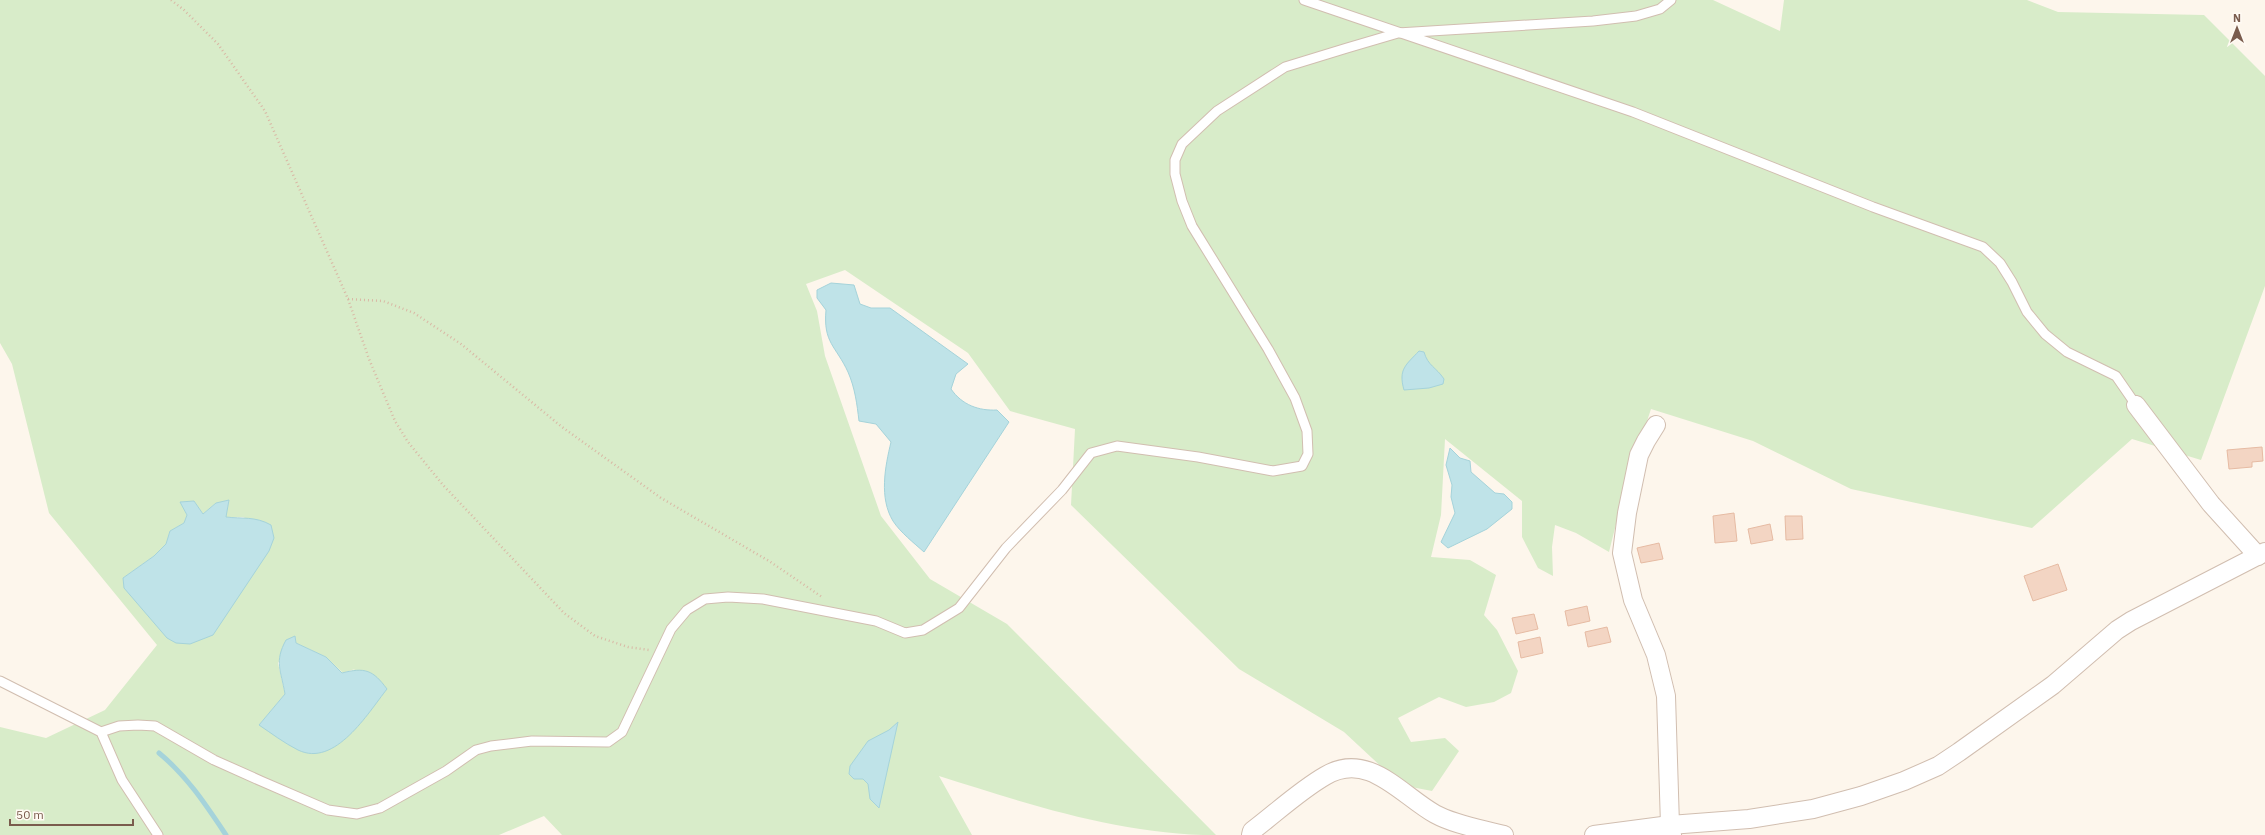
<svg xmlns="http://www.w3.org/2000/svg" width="2265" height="835" viewBox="0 0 2265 835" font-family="'IBM Plex Sans',sans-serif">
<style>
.green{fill:#d8ecc9;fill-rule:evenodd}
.water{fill:#bfe3e8;stroke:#a5d3da}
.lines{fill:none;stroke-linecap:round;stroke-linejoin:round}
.stream{stroke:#a5d3da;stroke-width:5}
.building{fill:#f3d5c3;stroke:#e6bba3}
.lane-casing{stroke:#d1beb0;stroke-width:11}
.street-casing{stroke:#d1beb0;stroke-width:20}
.path{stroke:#d9b8a5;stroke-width:2.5;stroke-dasharray:1 3;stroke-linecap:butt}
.lane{stroke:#fff;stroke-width:9}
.street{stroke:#fff;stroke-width:18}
</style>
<rect width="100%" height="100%" fill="#fdf6ec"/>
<path class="green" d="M 0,0 L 1713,0 L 1780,31 L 1784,0 L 2027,0 L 2058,12 L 2204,15 L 2265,76 L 2265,286 L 2201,460 L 2132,439 L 2032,528 L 1851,489 L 1753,441 L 1651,409 L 1626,484 L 1609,552 L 1576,533 L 1555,525 L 1552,547 L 1553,576 L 1538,568 L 1522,537 L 1522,501 L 1445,439 L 1441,515 L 1431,557 L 1470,560 L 1496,575 L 1484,615 L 1497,630 L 1518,671 L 1511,693 L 1494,702 L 1466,707 L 1439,697 L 1398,718 L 1411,742 L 1445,738 L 1459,751 L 1432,791 L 1401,785 L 1344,732 L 1239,669 L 1071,505 L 1075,429 L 1010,411 L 968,353 L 845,270 L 806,284 L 817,311 L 825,356 L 881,516 L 930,579 L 1007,624 L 1216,835 C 1121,835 1028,804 939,776 L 972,835 L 562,835 L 544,816 L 499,835 L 0,835 L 0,727 L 46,738 L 105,710 L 157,645 L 49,513 L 12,364 L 0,343 ZM 194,501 L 203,514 L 216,503 L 229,501 L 225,517 L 245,517 L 123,578 L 154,556 L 166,544 L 170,531 L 184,523 L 187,515 L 181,502 ZM 295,636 L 296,643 L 326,657 L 343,673 L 355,669 L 259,725 L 285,694 L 278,663 Z"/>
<g class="water">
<path d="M 831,283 L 854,285 L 860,304 L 871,308 L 890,308 L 968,364 L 956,374 L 951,389 C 962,405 979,411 997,410 L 1009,422 L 924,552 C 914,543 900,532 893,521 C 879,498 885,467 891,442 L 876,424 L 859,421 C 857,404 855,388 848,372 C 836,346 823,343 826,310 L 817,298 L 817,290 Z"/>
<path d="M 1419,351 L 1424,352 C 1428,366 1436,367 1444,379 L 1443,384 L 1429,388 L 1404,390 C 1398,369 1406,365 1419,351 Z"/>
<path d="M 1450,448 L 1460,458 L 1470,461 L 1471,472 L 1495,493 L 1504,494 L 1512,502 L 1512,509 L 1487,529 L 1448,548 L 1441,542 L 1455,513 L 1451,497 L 1452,485 L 1446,465 Z"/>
<path d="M 229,500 L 226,517 C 242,519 255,516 271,525 L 274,538 L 269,551 L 213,635 L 190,644 L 176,643 L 167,638 L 124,588 L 123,578 L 154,556 L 166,544 L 170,531 L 184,523 L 187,515 L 180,502 L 194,501 L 203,514 L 216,503 Z"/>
<path d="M 295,636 L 296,643 L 326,657 L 342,673 C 365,667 373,670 387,689 C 368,713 335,768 298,750 C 284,743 271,733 259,725 L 285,694 C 281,670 274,662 286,640 Z"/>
<path d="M 898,722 L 879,808 L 870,799 L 868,784 L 863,779 L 854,779 L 849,774 L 850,766 L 868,741 L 889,730 Z"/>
</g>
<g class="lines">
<path class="stream" d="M 159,753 C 187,776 206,805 226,835"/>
</g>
<g class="building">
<path d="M 2262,447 L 2263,461 L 2252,462 L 2252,467 L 2229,469 L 2227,450 Z"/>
<path d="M 1734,513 L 1737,541 L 1715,543 L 1713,516 Z"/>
<path d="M 1785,516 L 1802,516 L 1803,539 L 1786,540 Z"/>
<path d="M 1770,524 L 1773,540 L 1751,544 L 1748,529 Z"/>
<path d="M 1659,543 L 1663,559 L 1641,563 L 1637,548 Z"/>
<path d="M 2058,564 L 2067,590 L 2033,601 L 2024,576 Z"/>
<path d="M 1587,606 L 1590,621 L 1568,626 L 1565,611 Z"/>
<path d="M 1534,614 L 1538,629 L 1516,634 L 1512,618 Z"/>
<path d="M 1607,627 L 1611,642 L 1588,647 L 1585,632 Z"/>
<path d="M 1540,637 L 1543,653 L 1521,658 L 1518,642 Z"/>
</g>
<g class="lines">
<g class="lane-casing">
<g id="lane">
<path d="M 1304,0 L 1633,112 L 1873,207 L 1983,247 L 2000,263 L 2012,282 L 2027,312 L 2045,334 L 2067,352 L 2116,376 L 2136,405"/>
<path d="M 0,681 L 101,732 L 122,780 L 158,835"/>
<path d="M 101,732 L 119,726 L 138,725 L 155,726 L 214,760 L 261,781 L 328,810 L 357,814 L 380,808 L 446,771 L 476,750 L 491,746 L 532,741 L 608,742 L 622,732 L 671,629 L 687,610 L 705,599 L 728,597 L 763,599 L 876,621 L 905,633 L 923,630 L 959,608 L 1006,548 L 1062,490 L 1091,453 L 1117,446 L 1198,457 L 1273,471 L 1302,466 L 1308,454 L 1307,431 L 1295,398 L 1268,349 L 1192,226 L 1182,201 L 1175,174 L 1175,160 L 1182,144 L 1217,111 L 1285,67 L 1347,48 L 1398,33 L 1593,21 L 1636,16 L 1660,9 L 1671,0"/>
</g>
</g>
<g class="street-casing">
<g id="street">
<path d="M 2136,405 L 2211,504 L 2258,556"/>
<path d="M 1656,425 L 1646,441 L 1639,455 L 1627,513 L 1622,553 L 1633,600 L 1656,655 L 1666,696 L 1670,825 L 1672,835"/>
<path d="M 1251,835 L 1252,831 C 1276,813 1299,791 1325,776 C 1368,750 1401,795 1435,814 C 1455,825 1482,829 1504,835"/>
<path d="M 1594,835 L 1670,825 L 1749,819 L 1813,809 L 1861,796 L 1904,781 L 1938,766 L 1959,752 L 2053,685 L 2117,630 L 2131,621 L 2265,552"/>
</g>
</g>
<g class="path">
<path d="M 171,0 L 184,10 L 218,44 L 265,111 L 348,299 L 369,359 L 395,421 L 408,442 L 443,485 L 564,613 L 595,636 L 628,647 L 649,650"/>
<path d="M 348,299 L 383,301 L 414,313 L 461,344 L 562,427 L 661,498 L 769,561 L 822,597"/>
</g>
<use href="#lane" class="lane"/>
<use href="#street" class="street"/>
</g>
<g transform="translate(2237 28)" stroke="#fffaf3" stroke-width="3" paint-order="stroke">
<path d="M0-3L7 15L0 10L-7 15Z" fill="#7a5c4d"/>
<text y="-6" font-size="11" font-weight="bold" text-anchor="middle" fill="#7a5c4d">N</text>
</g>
<path d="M10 819v6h123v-6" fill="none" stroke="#7a5c4d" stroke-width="2"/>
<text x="16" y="819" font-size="12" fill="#7a5c4d" stroke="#fffaf3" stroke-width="3" paint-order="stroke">50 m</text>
</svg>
